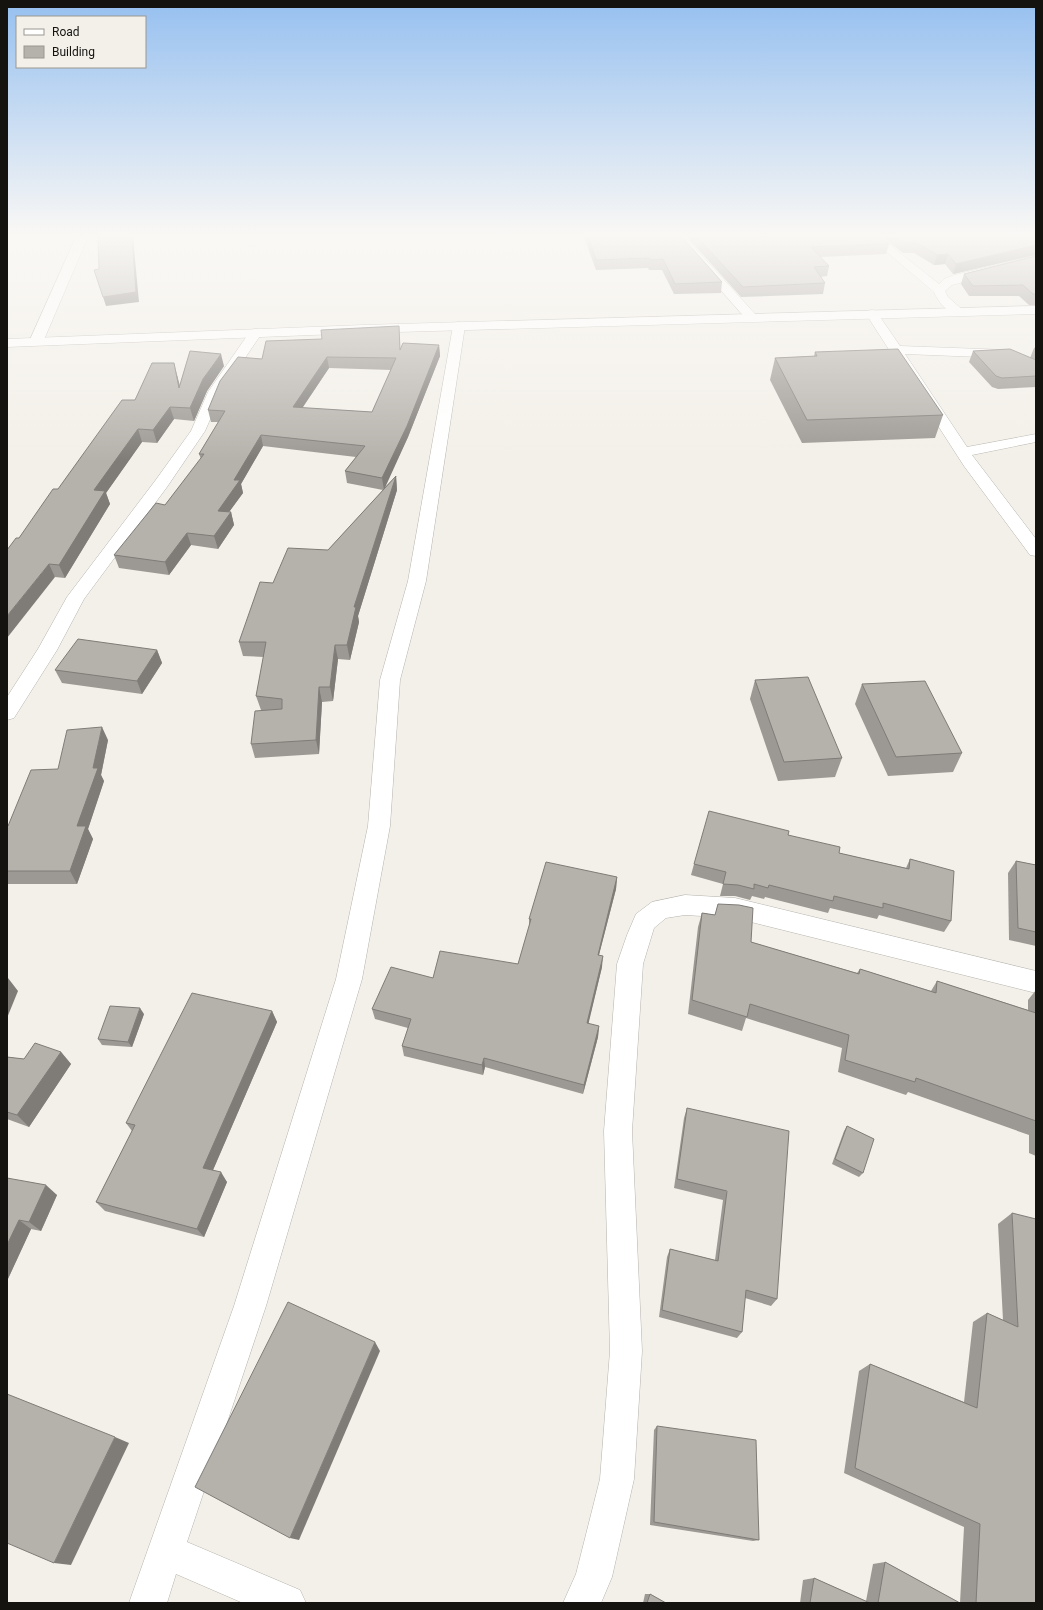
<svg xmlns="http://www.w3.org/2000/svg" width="1043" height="1610" viewBox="0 0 1043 1610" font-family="Roboto,sans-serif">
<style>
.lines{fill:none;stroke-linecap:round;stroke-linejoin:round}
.minor-casing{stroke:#b6b3ad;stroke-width:1}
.tertiary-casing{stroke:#b6b3ad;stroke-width:1}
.minor{fill:#fff;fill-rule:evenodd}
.tertiary{fill:#fff;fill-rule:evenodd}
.wall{fill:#9c9893;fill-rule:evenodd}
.shaded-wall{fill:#7f7c78}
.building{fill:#b5b1ab;stroke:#7f7c78;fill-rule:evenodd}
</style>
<rect width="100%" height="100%" fill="#f3f0e9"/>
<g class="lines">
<g class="minor-casing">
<g id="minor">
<path d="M 76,237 L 88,237 L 43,342 L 41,345 L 31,345 L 29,342 Z"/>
<path d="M 674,237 L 685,237 L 756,315 L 758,318 L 756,321 L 748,321 Z"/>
<path d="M 869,237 L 880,237 L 939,284 L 944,279 L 954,275 L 1036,256 L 1036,263 L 952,285 L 945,291 L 948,297 L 965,312 L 963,315 C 951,318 938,302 934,292 Z"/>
<path d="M 872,310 L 876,311 L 900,346 L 1009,350 L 1036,363 L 1036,372 L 1006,358 L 905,354 L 967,447 L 1036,434 L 1036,442 L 972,455 L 1036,539 L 1036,556 L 1030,555 L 964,466 L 866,314 L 868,311 Z"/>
<path d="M 459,322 L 464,323 L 465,326 L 426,581 L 400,680 L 390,826 L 362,979 L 266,1306 L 187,1542 L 300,1590 L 306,1603 L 243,1603 L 176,1574 L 167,1603 L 129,1603 L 234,1306 L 336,979 L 368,826 L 380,680 L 408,581 L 453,326 L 454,323 Z"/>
<path d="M 256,329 L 261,330 L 262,333 L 222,392 L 205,431 L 167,487 L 84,599 L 57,650 L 14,718 L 7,720 L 7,697 L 38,649 L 67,597 L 155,481 L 191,431 L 208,392 L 251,330 Z"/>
<path d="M 685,895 L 735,898 L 1036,971 L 1036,993 L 735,918 L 685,915 L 666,918 L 654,928 L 643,964 L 632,1131 L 642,1351 L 634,1479 L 612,1577 L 601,1603 L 563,1603 L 576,1574 L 600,1479 L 610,1351 L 604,1131 L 617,964 L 627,935 L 636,914 L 652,902 Z"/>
</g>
</g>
<g class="tertiary-casing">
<path id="tertiary" d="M 1036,306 L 1036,314 L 363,333 L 7,347 L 7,339 L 363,325 Z"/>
</g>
<use href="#minor" class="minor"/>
<use href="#tertiary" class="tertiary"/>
</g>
<g class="wall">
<path d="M 584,237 L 682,237 L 722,282 L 721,293 L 674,294 L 662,270 L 649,270 L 648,268 L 596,270 Z"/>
<path d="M 687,237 L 880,237 L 889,244 L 886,254 L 820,257 L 829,266 L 827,276 L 820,277 L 825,283 L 823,294 L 741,297 Z"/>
<path d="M 882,237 L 1036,237 L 1036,255 L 953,274 L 945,264 L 934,265 L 914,253 L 903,253 Z"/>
<path d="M 1036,256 L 1036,305 L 1029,305 L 1019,296 L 969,296 L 961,284 L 964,274 Z"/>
<path d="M 400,338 L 400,349 L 439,345 L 440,356 L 408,437 L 384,488 L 396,476 L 397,490 L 358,616 L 359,622 L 350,660 L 338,659 L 333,701 L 322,702 L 319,754 L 255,758 L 251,744 L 262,710 L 261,710 L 256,696 L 264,657 L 243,656 L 239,642 L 273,583 L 328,550 L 383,490 L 347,483 L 345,471 L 356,457 L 263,446 L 241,484 L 243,493 L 229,512 L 231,512 L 234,525 L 218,549 L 191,545 L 169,575 L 119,568 L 114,555 L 165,505 L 201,459 L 199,454 L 218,422 L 211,422 L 208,410 L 262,359 ZM 329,368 L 391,370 L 372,412 L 302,408 Z"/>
<path d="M 1036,347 L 1036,387 L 998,389 L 992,387 L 969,362 L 973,351 L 1030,358 L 1034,348 Z"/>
<path d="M 815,352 L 943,415 L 935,438 L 802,443 L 770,380 L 775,358 L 814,356 Z"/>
<path d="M 224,366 L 207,391 L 194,421 L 174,419 L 157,443 L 142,442 L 106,493 L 110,504 L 65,578 L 55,577 L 19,538 L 58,489 L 135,400 L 177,375 L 180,386 Z"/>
<path d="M 157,650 L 162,663 L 142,694 L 62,683 L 55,670 Z"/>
<path d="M 755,680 L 842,758 L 835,777 L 778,781 L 750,699 Z"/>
<path d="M 862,684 L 962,753 L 953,772 L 888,776 L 855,704 Z"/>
<path d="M 108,740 L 101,775 L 104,781 L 88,829 L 93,839 L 77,884 L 7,884 L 7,826 L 8,826 L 58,769 Z"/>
<path d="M 788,835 L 839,853 L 906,868 L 910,859 L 951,921 L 944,932 L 879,915 L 877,919 L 830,908 L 828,913 L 765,897 L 764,899 L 752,896 L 750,900 L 735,896 L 720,896 L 723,884 L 691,875 L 694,864 Z"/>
<path d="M 1016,861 L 1036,865 L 1036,946 L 1009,940 L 1008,873 Z"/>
<path d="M 617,877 L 616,889 L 599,955 L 602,967 L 588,1024 L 599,1026 L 598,1037 L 583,1094 L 485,1067 L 483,1075 L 404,1056 L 402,1046 L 408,1028 L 375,1019 L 372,1009 L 433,978 L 518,964 L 529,928 L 529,919 Z"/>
<path d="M 718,904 L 751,942 L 857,973 L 860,969 L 931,991 L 937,981 L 1028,1010 L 1028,1000 L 1036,990 L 1036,1156 L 1029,1153 L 1029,1135 L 908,1092 L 906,1095 L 838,1072 L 842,1048 L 746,1018 L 742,1031 L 688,1014 L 698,927 L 702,913 L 715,915 Z"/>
<path d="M 272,1011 L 277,1022 L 213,1170 L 227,1182 L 204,1237 L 105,1211 L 96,1202 L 132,1131 L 126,1123 Z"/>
<path d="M 144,1014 L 132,1047 L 102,1045 L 98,1039 Z"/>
<path d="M 61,1052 L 71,1064 L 29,1127 L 7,1119 L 7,1057 L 24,1059 Z"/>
<path d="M 687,1108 L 777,1299 L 771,1306 L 745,1298 L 742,1332 L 737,1338 L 659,1317 L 667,1257 L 670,1249 L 715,1260 L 723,1200 L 674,1188 L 684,1118 Z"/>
<path d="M 847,1126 L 863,1173 L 859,1177 L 832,1164 L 844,1131 Z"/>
<path d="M 7,1178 L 57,1195 L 41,1231 L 31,1229 L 7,1281 Z"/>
<path d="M 1012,1213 L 1036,1603 L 960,1603 L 964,1527 L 844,1473 L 859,1371 L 870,1364 L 964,1402 L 973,1322 L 987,1313 L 1003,1320 L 998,1224 Z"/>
<path d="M 657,1426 L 759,1540 L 753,1541 L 650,1525 L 654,1430 Z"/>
<path d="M 885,1562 L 960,1603 L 800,1603 L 803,1580 L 814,1578 L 866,1601 L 873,1564 Z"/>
<path d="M 645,1594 L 650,1594 L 666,1603 L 643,1603 Z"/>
</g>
<g class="shaded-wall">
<path d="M 132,237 L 133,237 L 139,302 L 106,306 L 103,297 Z"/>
<path d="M 1036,245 L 1036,255 L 953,274 L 956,264 Z"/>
<path d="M 948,254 L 945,264 L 934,265 L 937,255 Z"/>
<path d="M 439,345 L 440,356 L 408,437 L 384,490 L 382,478 Z"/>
<path d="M 221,354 L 224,366 L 207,391 L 194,421 L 190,408 L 203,379 Z"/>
<path d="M 327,357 L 329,368 L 295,419 L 293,407 Z"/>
<path d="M 174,363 L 177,375 L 183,400 L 179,388 Z"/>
<path d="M 170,407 L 174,419 L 157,443 L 153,430 Z"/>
<path d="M 138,429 L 142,442 L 106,493 L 110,504 L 65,578 L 59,565 L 94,490 Z"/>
<path d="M 261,435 L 263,446 L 241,484 L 243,493 L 221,523 L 218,511 L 234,480 Z"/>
<path d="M 396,476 L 397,490 L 358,616 L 359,622 L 350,660 L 347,645 L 354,607 Z"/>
<path d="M 231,512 L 234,525 L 218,549 L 214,536 Z"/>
<path d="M 187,533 L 191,545 L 169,575 L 165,562 Z"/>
<path d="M 49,564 L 55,577 L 7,638 L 7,616 Z"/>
<path d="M 335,645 L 338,659 L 333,701 L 330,687 Z"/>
<path d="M 157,650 L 162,663 L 142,694 L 137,681 Z"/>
<path d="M 319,687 L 322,702 L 319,754 L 316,740 Z"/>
<path d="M 102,727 L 108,740 L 101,775 L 104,781 L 88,829 L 93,839 L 77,884 L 70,871 L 77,826 L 93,768 Z"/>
<path d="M 617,877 L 616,889 L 596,966 L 598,955 Z"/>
<path d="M 603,956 L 602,967 L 586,1034 L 587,1023 Z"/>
<path d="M 8,978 L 18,991 L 7,1018 L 7,979 Z"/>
<path d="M 140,1008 L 144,1014 L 132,1047 L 128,1042 Z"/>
<path d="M 272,1011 L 277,1022 L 210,1177 L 203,1168 Z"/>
<path d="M 599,1026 L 598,1037 L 583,1094 L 584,1085 Z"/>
<path d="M 61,1052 L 71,1064 L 29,1127 L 17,1115 Z"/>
<path d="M 484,1058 L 485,1067 L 483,1075 L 482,1065 Z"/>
<path d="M 221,1172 L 227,1182 L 204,1237 L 197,1229 Z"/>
<path d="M 46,1185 L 57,1195 L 41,1231 L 29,1222 Z"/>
<path d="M 19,1220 L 31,1229 L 7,1281 L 7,1245 Z"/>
<path d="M 375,1342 L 380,1351 L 299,1540 L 290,1538 Z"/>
<path d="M 115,1437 L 129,1443 L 71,1565 L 54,1563 Z"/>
</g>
<g class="building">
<path d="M 98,237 L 132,237 L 136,292 L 103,297 L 94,270 L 99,269 Z"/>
<path d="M 588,237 L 682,237 L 722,282 L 675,284 L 663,259 L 650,260 L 649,258 L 596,260 Z"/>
<path d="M 697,237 L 880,237 L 889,244 L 811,247 L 829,266 L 814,267 L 825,283 L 743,287 Z"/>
<path d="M 897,237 L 1036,237 L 1036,245 L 956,264 L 948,254 L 937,255 L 917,243 L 905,243 Z"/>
<path d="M 1036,256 L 1036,294 L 1033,294 L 1023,285 L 973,286 L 964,274 Z"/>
<path d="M 399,326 L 400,350 L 403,343 L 439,345 L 407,426 L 382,478 L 345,471 L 365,446 L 261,435 L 234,480 L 240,480 L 218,511 L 231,512 L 214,536 L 187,533 L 165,562 L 114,555 L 156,503 L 165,505 L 204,454 L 199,454 L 225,411 L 208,410 L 220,381 L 238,357 L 262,359 L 266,341 L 322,339 L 321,330 ZM 327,357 L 396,358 L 372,412 L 293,407 Z"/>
<path d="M 898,349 L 943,415 L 807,420 L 775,358 L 817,356 L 815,352 Z"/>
<path d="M 1010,349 L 1036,360 L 1036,376 L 1002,378 L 996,376 L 973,351 Z"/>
<path d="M 190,351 L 221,354 L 203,379 L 190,408 L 170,407 L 153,430 L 138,429 L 94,490 L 105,491 L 59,565 L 49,564 L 7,616 L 7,550 L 16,538 L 19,538 L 53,489 L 58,489 L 122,400 L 135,400 L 152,363 L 174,363 L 179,388 Z"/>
<path d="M 396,476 L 354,607 L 356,607 L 347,645 L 335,645 L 330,687 L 319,687 L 316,740 L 251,744 L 255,711 L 282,709 L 282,699 L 256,696 L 266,642 L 239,642 L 260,582 L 273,583 L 288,548 L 328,550 Z"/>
<path d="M 78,639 L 157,650 L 137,681 L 55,670 Z"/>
<path d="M 808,677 L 842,758 L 784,762 L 755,680 Z"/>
<path d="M 925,681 L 962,753 L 896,757 L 862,684 Z"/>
<path d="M 102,727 L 93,768 L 98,768 L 77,826 L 86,826 L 70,871 L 7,871 L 7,826 L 8,826 L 31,770 L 58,769 L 67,730 Z"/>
<path d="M 709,811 L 789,831 L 788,835 L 840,847 L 839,853 L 909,869 L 910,859 L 954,871 L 951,921 L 883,903 L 883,908 L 834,896 L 833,901 L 769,885 L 768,888 L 754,884 L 754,889 L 738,885 L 723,884 L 726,872 L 694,864 Z"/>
<path d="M 1016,861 L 1036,865 L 1036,932 L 1018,928 Z"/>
<path d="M 546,862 L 617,877 L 598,955 L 603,956 L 587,1023 L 599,1026 L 584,1085 L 484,1058 L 482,1065 L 402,1046 L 411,1019 L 372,1009 L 391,967 L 433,978 L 440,951 L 518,964 L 531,919 L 529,919 Z"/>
<path d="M 718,904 L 739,905 L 753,908 L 751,942 L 859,974 L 860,969 L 936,993 L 937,981 L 1036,1013 L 1036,1121 L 916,1078 L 915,1082 L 845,1060 L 849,1035 L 750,1004 L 747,1017 L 692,1000 L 702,913 L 715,915 Z"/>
<path d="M 192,993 L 272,1011 L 203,1168 L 221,1172 L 197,1229 L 96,1202 L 135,1125 L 126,1123 Z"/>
<path d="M 110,1006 L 140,1008 L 128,1042 L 98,1039 Z"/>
<path d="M 35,1043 L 61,1052 L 17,1115 L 7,1112 L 7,1057 L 24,1059 Z"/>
<path d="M 687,1108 L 789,1131 L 777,1299 L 746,1290 L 742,1332 L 662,1310 L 670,1249 L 718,1261 L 727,1191 L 677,1179 Z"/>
<path d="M 847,1126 L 874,1139 L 863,1173 L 835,1159 Z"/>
<path d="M 7,1178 L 46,1185 L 29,1222 L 19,1220 L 7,1245 Z"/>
<path d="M 1012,1213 L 1036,1219 L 1036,1603 L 976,1603 L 980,1524 L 855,1468 L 870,1364 L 977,1408 L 987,1313 L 1018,1327 Z"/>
<path d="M 288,1302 L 375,1342 L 290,1538 L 195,1487 Z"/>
<path d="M 7,1394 L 115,1437 L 54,1563 L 7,1543 Z"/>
<path d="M 657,1426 L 756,1440 L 759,1540 L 654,1522 Z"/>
<path d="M 885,1562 L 960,1603 L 878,1603 Z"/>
<path d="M 814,1578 L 870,1603 L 810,1603 Z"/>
<path d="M 650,1594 L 666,1603 L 647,1603 Z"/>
</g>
<linearGradient id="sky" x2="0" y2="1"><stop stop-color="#96c0f0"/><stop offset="0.51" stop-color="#faf8f5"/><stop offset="1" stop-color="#faf8f5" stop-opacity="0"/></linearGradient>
<rect width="1043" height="462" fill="url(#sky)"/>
<rect width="1043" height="1610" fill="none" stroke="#141310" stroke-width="16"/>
<rect x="16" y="16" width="130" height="52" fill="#f3f0e9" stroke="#9a9892"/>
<rect x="24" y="29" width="20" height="6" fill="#ffffff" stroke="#9a9892"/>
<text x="52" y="36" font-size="12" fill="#141310">Road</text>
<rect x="24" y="46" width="20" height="12" fill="#b5b1ab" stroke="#9a9892"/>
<text x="52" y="56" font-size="12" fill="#141310">Building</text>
</svg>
